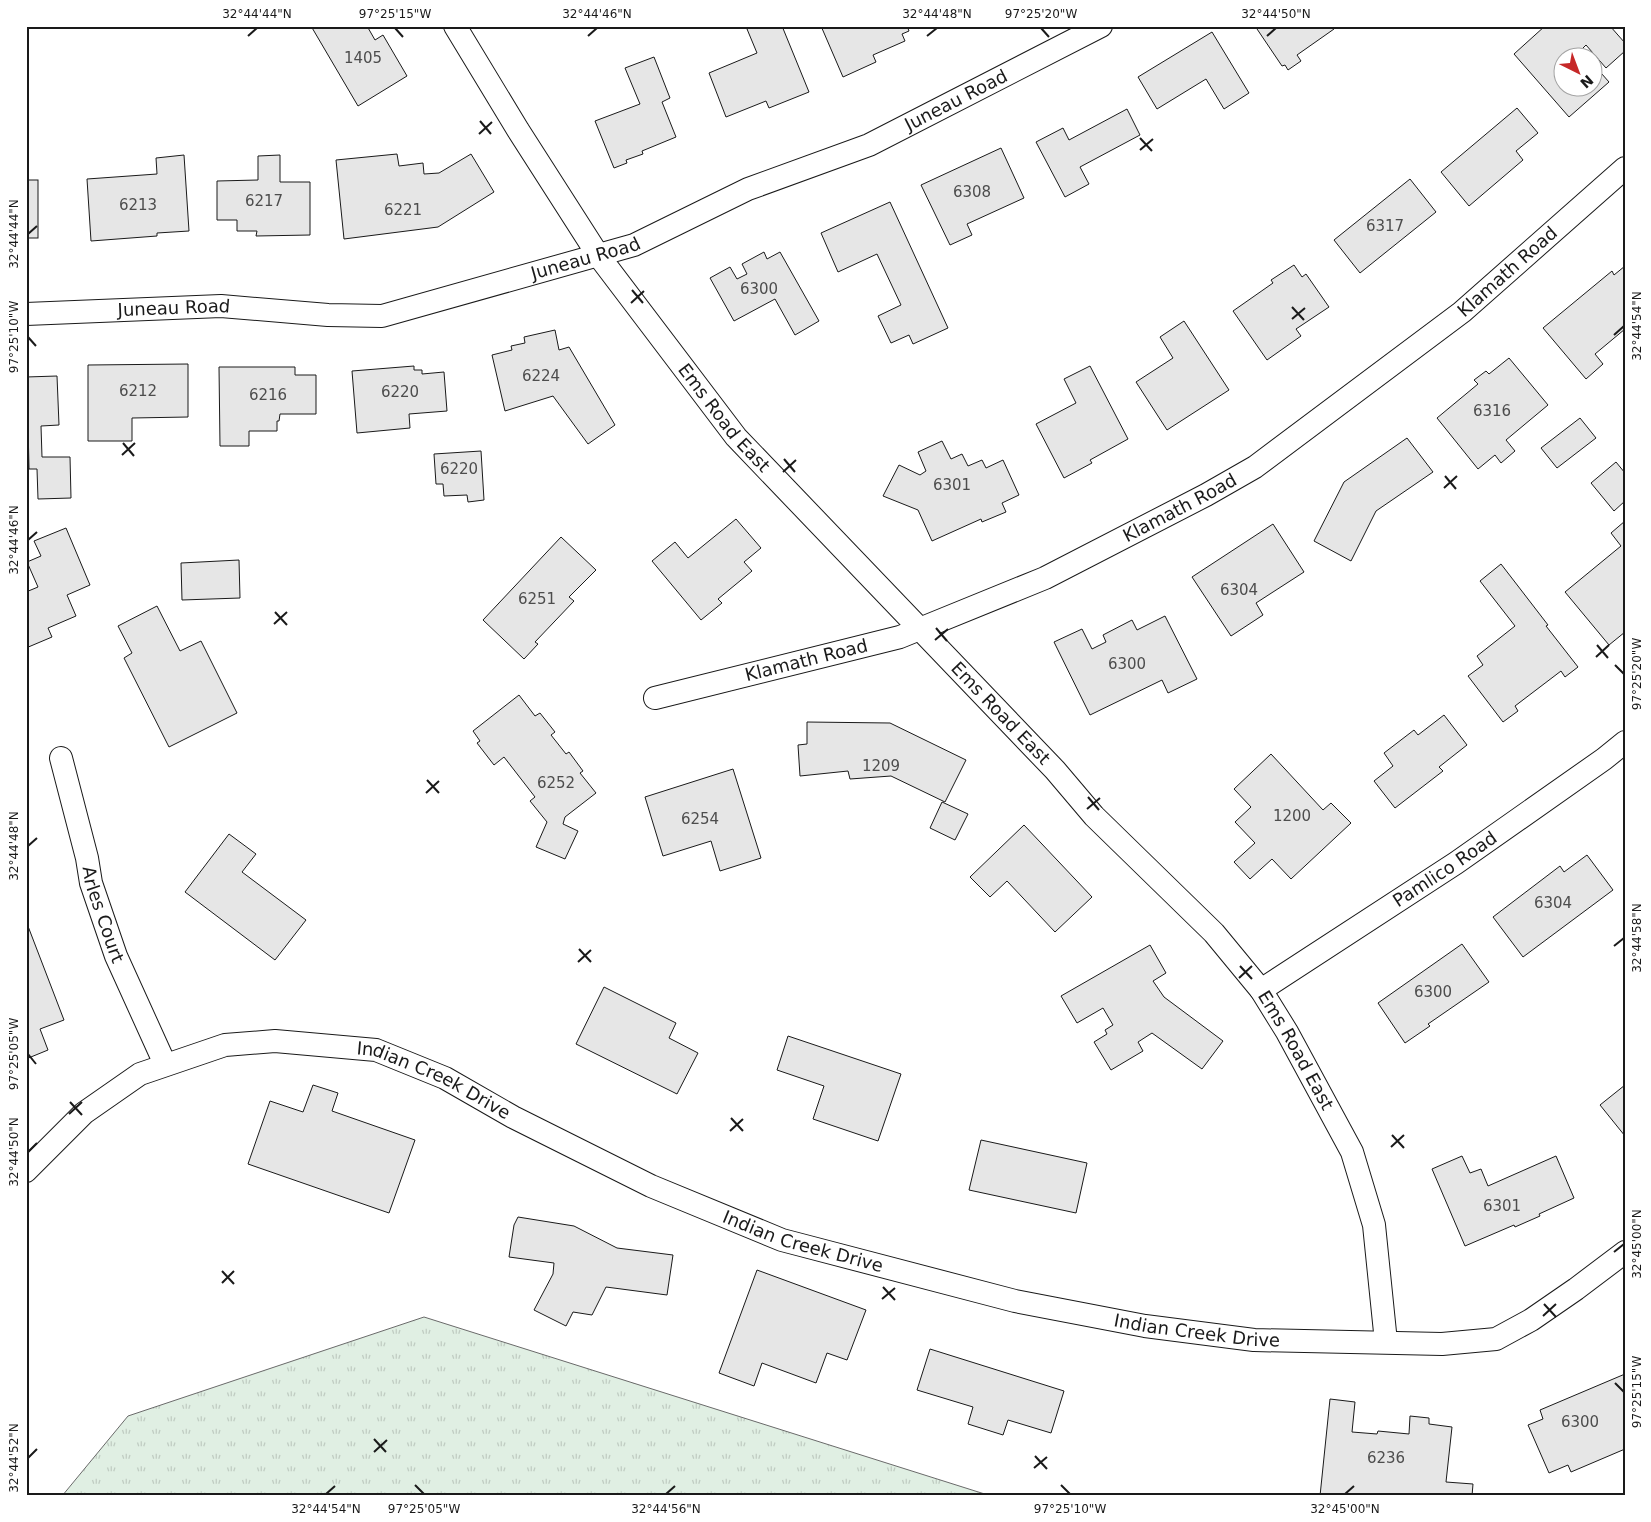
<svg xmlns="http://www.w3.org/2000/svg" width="1651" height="1522" viewBox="0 0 1651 1522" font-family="'DejaVu Sans',sans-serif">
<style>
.grass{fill:url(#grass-tufts);stroke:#6a6a6a}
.building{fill:#e6e6e6;stroke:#1a1a1a}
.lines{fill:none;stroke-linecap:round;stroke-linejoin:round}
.street-casing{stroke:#1a1a1a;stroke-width:24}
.street{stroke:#fff;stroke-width:22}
.ticks{fill:none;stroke:#1a1a1a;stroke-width:2}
.labels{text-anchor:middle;stroke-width:4;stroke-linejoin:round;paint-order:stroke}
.number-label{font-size:15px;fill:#4d4d4d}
.street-label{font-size:18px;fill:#1a1a1a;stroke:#fff}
.neatline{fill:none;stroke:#1a1a1a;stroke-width:2}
.ticks-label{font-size:12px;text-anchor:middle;fill:#1a1a1a}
</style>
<defs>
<pattern id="grass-tufts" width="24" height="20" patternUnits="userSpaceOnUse" patternTransform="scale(1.25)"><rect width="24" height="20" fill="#e0efe3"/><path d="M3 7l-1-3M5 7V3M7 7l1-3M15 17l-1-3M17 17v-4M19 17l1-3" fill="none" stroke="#c0ccc2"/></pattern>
</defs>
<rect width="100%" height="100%" fill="#fff"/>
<path class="grass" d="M 424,1317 L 991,1496 L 62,1496 L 128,1416 Z"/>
<g class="building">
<path d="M 311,26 L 367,26 L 375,40 L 383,35 L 407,76 L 358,106 Z"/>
<path d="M 755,26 L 782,26 L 809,92 L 769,108 L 766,101 L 726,117 L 709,73 L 757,53 L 747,29 Z"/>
<path d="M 821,26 L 907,26 L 909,31 L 902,34 L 905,41 L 873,55 L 876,62 L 843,77 Z"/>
<path d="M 1255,26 L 1332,26 L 1334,29 L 1297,55 L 1301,61 L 1288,70 L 1285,65 L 1282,66 Z"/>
<path d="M 1545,26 L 1610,26 L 1625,43 L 1625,51 L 1606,68 L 1586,45 L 1581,50 L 1587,58 L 1564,58 L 1564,88 L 1594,88 L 1594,65 L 1609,82 L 1569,117 L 1514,54 Z"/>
<path d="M 1212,32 L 1249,93 L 1224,109 L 1206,79 L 1157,109 L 1138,77 Z"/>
<path d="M 654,57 L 670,98 L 662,102 L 676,137 L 642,151 L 643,154 L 626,160 L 627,163 L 614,168 L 595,121 L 640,104 L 625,68 Z"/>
<path d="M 1517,108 L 1538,133 L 1516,151 L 1523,160 L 1469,206 L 1441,172 Z"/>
<path d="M 1127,109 L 1140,135 L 1080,167 L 1089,184 L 1065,197 L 1036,142 L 1063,128 L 1069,140 Z"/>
<path d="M 1001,148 L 1024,198 L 967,224 L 972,235 L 950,245 L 921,185 Z"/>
<path d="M 397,154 L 399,166 L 423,163 L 424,174 L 439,173 L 471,154 L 494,192 L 438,227 L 344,239 L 336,160 Z"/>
<path d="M 184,155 L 189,231 L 157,233 L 157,236 L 91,241 L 87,179 L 157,174 L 156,158 Z"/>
<path d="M 280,155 L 280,182 L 310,182 L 310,235 L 256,236 L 257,231 L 237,231 L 237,220 L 217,220 L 217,181 L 258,180 L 258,156 Z"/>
<path d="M 1410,179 L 1436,212 L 1360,273 L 1334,240 Z"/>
<rect x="26" y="180" width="12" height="58"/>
<path d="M 890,202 L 948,328 L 913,344 L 909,335 L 891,343 L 878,316 L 901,305 L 877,254 L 838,272 L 821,233 Z"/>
<path d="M 764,252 L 767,259 L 780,252 L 819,321 L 795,335 L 775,299 L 734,321 L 710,278 L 730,267 L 737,279 L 747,274 L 742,264 Z"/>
<path d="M 1294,265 L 1302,277 L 1306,274 L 1329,307 L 1296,329 L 1301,336 L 1267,360 L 1233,311 L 1273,283 L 1271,280 Z"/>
<path d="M 1625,266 L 1625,329 L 1595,354 L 1603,364 L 1586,379 L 1543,328 L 1612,271 L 1614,275 Z"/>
<path d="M 1184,321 L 1229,390 L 1167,430 L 1136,382 L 1173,358 L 1160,337 Z"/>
<path d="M 555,330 L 559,350 L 569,347 L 615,425 L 588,444 L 553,396 L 505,411 L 492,355 L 512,350 L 511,346 L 525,343 L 524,337 Z"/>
<path d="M 1509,358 L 1548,405 L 1506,440 L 1515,451 L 1501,463 L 1495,455 L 1478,469 L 1437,418 L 1478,384 L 1474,380 L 1486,371 L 1489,374 Z"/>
<path d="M 188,364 L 188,417 L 132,418 L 132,441 L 88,441 L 88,365 Z"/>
<path d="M 414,366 L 414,370 L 422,370 L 422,374 L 444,372 L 447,411 L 409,414 L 410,428 L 357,433 L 352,371 Z"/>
<path d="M 1090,366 L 1128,439 L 1090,460 L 1092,463 L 1064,478 L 1036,424 L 1076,403 L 1064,379 Z"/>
<path d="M 219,367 L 295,367 L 295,375 L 316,375 L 316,414 L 280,414 L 279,421 L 277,421 L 277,431 L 249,431 L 249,446 L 220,446 Z"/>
<path d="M 57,376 L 59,425 L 41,426 L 42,457 L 70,457 L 71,498 L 38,499 L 37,469 L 29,469 L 28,425 L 26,425 L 26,377 Z"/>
<path d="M 1580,418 L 1596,438 L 1557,468 L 1541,448 Z"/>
<path d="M 1407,438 L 1433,472 L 1376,511 L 1351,561 L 1314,541 L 1344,482 Z"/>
<path d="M 942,441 L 951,459 L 962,454 L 968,466 L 982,460 L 986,468 L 1003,460 L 1019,495 L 1002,503 L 1006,512 L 982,522 L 981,519 L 932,541 L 918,510 L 883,496 L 899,465 L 920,475 L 926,471 L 918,452 Z"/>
<path d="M 481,451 L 484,500 L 468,502 L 467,495 L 444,496 L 443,484 L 436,484 L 434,454 Z"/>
<path d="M 1616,462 L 1625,473 L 1625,501 L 1614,511 L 1591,483 Z"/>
<path d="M 736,519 L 761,548 L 744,562 L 752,571 L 718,599 L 722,603 L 701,620 L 652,561 L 675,542 L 688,558 Z"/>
<path d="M 1625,521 L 1625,632 L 1609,645 L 1565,592 L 1621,546 L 1611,533 Z"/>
<path d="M 1273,524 L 1304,572 L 1256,603 L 1263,615 L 1231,636 L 1192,577 Z"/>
<path d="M 66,528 L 90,585 L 67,595 L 76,616 L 48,628 L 52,637 L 26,648 L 26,592 L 38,587 L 27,562 L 41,556 L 34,541 Z"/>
<path d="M 561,537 L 596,570 L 569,597 L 574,601 L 535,642 L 538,644 L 524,659 L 483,620 Z"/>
<path d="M 239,560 L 240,598 L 182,600 L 181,563 Z"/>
<path d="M 1501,564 L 1548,625 L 1546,626 L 1578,667 L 1565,677 L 1561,671 L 1515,706 L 1518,711 L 1503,722 L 1468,676 L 1483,665 L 1477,656 L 1515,626 L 1480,581 Z"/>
<path d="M 157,606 L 180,651 L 201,641 L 237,713 L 169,747 L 124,658 L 132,653 L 118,626 Z"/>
<path d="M 1165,616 L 1197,679 L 1168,693 L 1162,680 L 1090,715 L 1054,642 L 1082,629 L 1092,649 L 1106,642 L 1103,635 L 1132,620 L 1137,630 Z"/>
<path d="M 519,695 L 535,716 L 540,713 L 555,732 L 551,735 L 566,754 L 569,752 L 583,771 L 580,773 L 596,793 L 565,817 L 563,824 L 578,831 L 565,859 L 536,847 L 547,822 L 530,801 L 535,797 L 504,757 L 494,765 L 477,743 L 480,741 L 473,731 Z"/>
<path d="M 1444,715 L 1467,745 L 1439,767 L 1443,771 L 1395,808 L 1374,781 L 1393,766 L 1384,753 L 1414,730 L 1418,735 Z"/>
<path d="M 807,722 L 890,723 L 966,760 L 945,802 L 891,776 L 850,779 L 848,771 L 800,776 L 798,745 L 807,744 Z"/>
<path d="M 1271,754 L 1323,810 L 1331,803 L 1351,823 L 1291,879 L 1272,859 L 1250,879 L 1234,862 L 1255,843 L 1235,822 L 1251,807 L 1234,789 Z"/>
<path d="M 733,769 L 761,858 L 720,871 L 711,841 L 663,856 L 645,797 Z"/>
<path d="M 942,802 L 968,814 L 955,840 L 930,828 Z"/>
<path d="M 1024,825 L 1092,897 L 1055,932 L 1007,881 L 990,897 L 970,877 Z"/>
<path d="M 229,834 L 256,854 L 242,872 L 306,920 L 275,960 L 185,892 Z"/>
<path d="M 1587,855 L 1613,890 L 1523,957 L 1493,917 L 1560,866 L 1564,872 Z"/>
<path d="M 26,921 L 64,1020 L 40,1029 L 48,1050 L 26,1059 Z"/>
<path d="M 1462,944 L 1489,982 L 1428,1024 L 1430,1026 L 1405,1043 L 1378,1003 Z"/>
<path d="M 1150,945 L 1166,973 L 1153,981 L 1164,997 L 1223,1041 L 1202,1069 L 1152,1033 L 1138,1042 L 1143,1051 L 1111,1070 L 1094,1042 L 1107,1034 L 1105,1030 L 1113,1025 L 1103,1008 L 1077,1023 L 1061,996 Z"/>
<path d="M 604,987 L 676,1023 L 669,1038 L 698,1053 L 677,1094 L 576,1044 Z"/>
<path d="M 788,1036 L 901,1074 L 878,1141 L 813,1119 L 824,1086 L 777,1070 Z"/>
<path d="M 313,1085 L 338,1093 L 332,1111 L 415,1140 L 389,1213 L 248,1164 L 270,1101 L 303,1112 Z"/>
<path d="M 1625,1085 L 1625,1136 L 1600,1105 Z"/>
<path d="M 981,1140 L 1087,1163 L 1076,1213 L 969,1190 Z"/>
<path d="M 1462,1156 L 1470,1173 L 1481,1169 L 1488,1186 L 1556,1156 L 1574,1198 L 1539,1214 L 1540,1216 L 1515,1227 L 1514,1225 L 1465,1246 L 1432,1169 Z"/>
<path d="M 518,1217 L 574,1226 L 617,1248 L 673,1255 L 667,1295 L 606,1287 L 592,1315 L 573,1312 L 566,1326 L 534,1310 L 553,1274 L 554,1263 L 509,1257 L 514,1225 Z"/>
<path d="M 757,1270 L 866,1310 L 847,1360 L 827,1353 L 816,1383 L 762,1363 L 754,1386 L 719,1373 Z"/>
<path d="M 930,1349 L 1064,1391 L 1051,1433 L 1008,1420 L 1003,1435 L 968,1424 L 973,1407 L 917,1390 Z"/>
<path d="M 1625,1374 L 1625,1449 L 1571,1472 L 1568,1465 L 1549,1473 L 1528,1425 L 1543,1419 L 1540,1410 Z"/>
<path d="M 1330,1399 L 1355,1402 L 1352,1432 L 1377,1434 L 1378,1431 L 1409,1434 L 1410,1416 L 1429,1418 L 1429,1424 L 1452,1427 L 1446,1482 L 1473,1484 L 1472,1496 L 1320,1496 Z"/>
</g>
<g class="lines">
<g class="street-casing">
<g id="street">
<path id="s1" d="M 455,26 L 518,130 L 598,255 L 736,437 L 1055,770 L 1094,816 L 1214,933 L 1261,990 L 1287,1032 L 1352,1152 L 1374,1225 L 1386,1342"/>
<path id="s2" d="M 26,314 L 221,306 L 328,315 L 382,316 L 634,245 L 748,189 L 869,145 L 1101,26"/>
<path id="s3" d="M 655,698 L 900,637 L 1045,578 L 1206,495 L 1255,467 L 1462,312 L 1625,168"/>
<path id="s4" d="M 61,758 L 87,858 L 91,883 L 116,956 L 165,1064"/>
<path id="s5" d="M 1261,990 L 1456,863 L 1604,759 L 1625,742"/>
<path id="s6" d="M 26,1171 L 84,1113 L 140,1074 L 225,1045 L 275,1041 L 376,1050 L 445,1078 L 513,1117 L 651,1186 L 782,1240 L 1015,1301 L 1145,1326 L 1254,1340 L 1442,1344 L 1496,1339 L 1531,1320 L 1576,1289 L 1625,1252"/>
</g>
</g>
<use href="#street" class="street"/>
</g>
<path class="ticks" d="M 395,28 L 403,37M 1041,28 L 1049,37M 248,36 L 257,28M 588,36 L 597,28M 927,36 L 937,28M 1267,36 L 1276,28M 480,121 L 491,134M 479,134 L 492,122M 1140,138 L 1152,151M 1140,150 L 1153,139M 28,234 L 37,226M 632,290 L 643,303M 631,303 L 644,291M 1292,307 L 1304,320M 1292,319 L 1305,308M 1614,335 L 1624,326M 28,337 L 36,346M 123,443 L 134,456M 122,455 L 135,443M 784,459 L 795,472M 783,472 L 796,460M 1445,476 L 1456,489M 1444,488 L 1457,476M 28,540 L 37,532M 275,612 L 287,625M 274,624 L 287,612M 936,628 L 947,641M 935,640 L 948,629M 1597,645 L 1608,658M 1596,657 L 1609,645M 1615,665 L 1624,674M 427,780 L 439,793M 426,793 L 439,781M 1088,797 L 1099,810M 1087,809 L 1100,798M 28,846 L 37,838M 1614,946 L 1624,938M 579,949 L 591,962M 578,962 L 591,950M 1240,966 L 1252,979M 1239,978 L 1252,966M 28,1054 L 36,1064M 70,1102 L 82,1115M 69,1114 L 82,1102M 731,1118 L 743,1131M 730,1131 L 743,1119M 1392,1135 L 1404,1148M 1391,1147 L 1404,1135M 28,1152 L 37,1143M 1614,1252 L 1624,1244M 222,1271 L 234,1284M 222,1283 L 234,1271M 883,1287 L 895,1300M 882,1299 L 895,1288M 1544,1304 L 1556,1317M 1543,1316 L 1556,1304M 1615,1383 L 1624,1392M 374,1439 L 386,1452M 374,1452 L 387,1440M 1035,1456 L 1047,1469M 28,1458 L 37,1449M 1034,1468 L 1047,1457M 415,1485 L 424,1494M 1061,1485 L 1070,1494M 326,1494 L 335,1486M 666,1494 L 675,1486M 1345,1494 L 1354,1486"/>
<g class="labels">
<g class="number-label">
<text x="363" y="63">1405</text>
<text x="972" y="197">6308</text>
<text x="264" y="206">6217</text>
<text x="138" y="210">6213</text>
<text x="403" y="215">6221</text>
<text x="1385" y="231">6317</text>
<text x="759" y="294">6300</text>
<text x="541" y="381">6224</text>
<text x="138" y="396">6212</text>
<text x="400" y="397">6220</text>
<text x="268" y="400">6216</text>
<text x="1492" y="416">6316</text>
<text x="459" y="474">6220</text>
<text x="952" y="490">6301</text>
<text x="1239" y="595">6304</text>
<text x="537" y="604">6251</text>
<text x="1127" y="669">6300</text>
<text x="881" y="771">1209</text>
<text x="556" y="788">6252</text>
<text x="1292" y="821">1200</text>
<text x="700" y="824">6254</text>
<text x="1553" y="908">6304</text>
<text x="1433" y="997">6300</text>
<text x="1502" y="1211">6301</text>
<text x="1580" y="1427">6300</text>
<text x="1386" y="1463">6236</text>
</g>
<g class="street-label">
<text dy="6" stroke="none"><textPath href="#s2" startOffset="972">Juneau Road</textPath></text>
<text dy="6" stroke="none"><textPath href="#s2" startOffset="568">Juneau Road</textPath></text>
<text dy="6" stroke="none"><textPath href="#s3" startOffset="966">Klamath Road</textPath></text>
<text dy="6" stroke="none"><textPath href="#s2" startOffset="148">Juneau Road</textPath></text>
<text dy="6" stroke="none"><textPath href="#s1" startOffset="476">Ems Road East</textPath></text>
<text dy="6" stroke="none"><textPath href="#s3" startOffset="561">Klamath Road</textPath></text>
<text dy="6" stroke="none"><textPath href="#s3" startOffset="156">Klamath Road</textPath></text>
<text dy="6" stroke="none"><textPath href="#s1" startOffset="881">Ems Road East</textPath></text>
<text dy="6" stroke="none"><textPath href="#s5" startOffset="220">Pamlico Road</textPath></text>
<text dy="6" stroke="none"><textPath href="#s4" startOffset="162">Arles Court</textPath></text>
<text dy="6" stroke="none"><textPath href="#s1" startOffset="1331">Ems Road East</textPath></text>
<text dy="6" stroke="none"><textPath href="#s6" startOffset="456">Indian Creek Drive</textPath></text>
<text dy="6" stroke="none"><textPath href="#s6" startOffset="861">Indian Creek Drive</textPath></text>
<text dy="6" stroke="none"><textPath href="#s6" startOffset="1266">Indian Creek Drive</textPath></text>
</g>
</g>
<rect width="1651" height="1522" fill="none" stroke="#ffffff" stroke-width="55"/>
<g transform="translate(1578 72) rotate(138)"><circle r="24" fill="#ffffff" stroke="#a3a3a3"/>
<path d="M0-4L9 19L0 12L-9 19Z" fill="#c62828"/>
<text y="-8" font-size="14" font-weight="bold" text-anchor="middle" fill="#1a1a1a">N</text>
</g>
<rect x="28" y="28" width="1596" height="1466" class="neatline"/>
<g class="ticks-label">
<text x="257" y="18">32°44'44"N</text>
<text x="395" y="18">97°25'15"W</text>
<text x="597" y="18">32°44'46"N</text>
<text x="937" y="18">32°44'48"N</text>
<text x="1041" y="18">97°25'20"W</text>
<text x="1276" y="18">32°44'50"N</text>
<text transform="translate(14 234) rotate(-90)" y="4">32°44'44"N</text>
<text transform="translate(1637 326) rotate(-90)" y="4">32°44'54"N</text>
<text transform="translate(14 337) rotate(-90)" y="4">97°25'10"W</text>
<text transform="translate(14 540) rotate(-90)" y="4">32°44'46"N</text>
<text transform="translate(1637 674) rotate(-90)" y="4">97°25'20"W</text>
<text transform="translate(14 846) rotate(-90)" y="4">32°44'48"N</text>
<text transform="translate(1637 938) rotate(-90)" y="4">32°44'58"N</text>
<text transform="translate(14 1054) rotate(-90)" y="4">97°25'05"W</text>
<text transform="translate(14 1152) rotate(-90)" y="4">32°44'50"N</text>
<text transform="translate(1637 1244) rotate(-90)" y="4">32°45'00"N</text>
<text transform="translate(1637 1392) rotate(-90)" y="4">97°25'15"W</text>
<text transform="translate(14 1458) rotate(-90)" y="4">32°44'52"N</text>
<text x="326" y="1513">32°44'54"N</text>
<text x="424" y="1513">97°25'05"W</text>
<text x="666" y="1513">32°44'56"N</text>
<text x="1070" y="1513">97°25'10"W</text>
<text x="1345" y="1513">32°45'00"N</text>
</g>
</svg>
